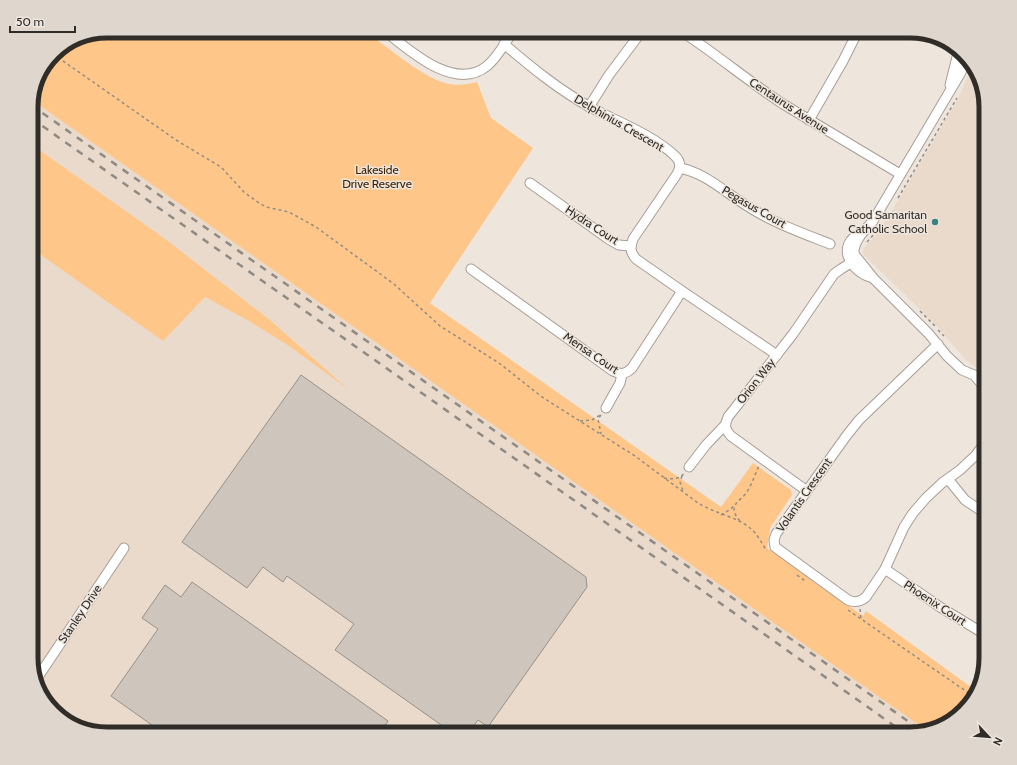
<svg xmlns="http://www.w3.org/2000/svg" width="1017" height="765" viewBox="0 0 1017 765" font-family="Cabin,sans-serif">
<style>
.built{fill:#e9dacb}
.green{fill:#fec688}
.building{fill:#cec5bc;stroke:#999088}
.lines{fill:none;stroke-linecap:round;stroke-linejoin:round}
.minor-casing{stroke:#a79e95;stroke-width:11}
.path{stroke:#938d86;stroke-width:1.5;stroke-dasharray:3 3;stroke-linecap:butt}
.minor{stroke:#fff;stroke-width:9}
.rail{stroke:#908a83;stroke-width:2.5;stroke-dasharray:7 7;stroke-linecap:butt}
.poi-dot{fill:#398282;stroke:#eee5dc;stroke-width:1.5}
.labels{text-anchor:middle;stroke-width:3;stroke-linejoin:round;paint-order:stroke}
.street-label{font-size:12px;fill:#302d29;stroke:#eee5dc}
.park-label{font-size:12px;fill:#3c2406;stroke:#eee5dc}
.poi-label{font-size:12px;fill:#302d29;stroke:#eee5dc;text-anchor:end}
.rim{fill:none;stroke:#302d29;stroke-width:5}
</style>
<rect width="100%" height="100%" fill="#eee5dc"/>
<g class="built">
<path d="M 972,66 L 978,74 L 986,107 L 986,375 L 966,360 L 935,324 L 863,254 L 863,249 L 875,236 L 888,217 L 958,99 Z"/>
<path d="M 32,100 L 670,548 L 926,730 L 910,734 L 107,734 L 61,718 L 39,692 L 31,663 L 31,248 L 162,340 L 205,297 L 249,321 L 289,346 L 344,385 L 270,320 L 164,238 L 31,144 Z"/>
</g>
<g class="green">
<path d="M 107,31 L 373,31 L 371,35 C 389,49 427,80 449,84 C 459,86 468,84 477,82 L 491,118 L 533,148 L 430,303 L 721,507 L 753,463 L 791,490 L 792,495 L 770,528 L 767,548 L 863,616 L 866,611 L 975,690 L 970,704 L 943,726 L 926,730 L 32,100 L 39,73 L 57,50 Z"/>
<path d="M 31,144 L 164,238 L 270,320 L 348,389 L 289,346 L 249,321 L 205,297 L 163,341 L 31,248 Z"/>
</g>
<g class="building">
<path d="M 301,375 L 586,577 L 587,587 L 488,727 L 478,720 L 468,734 L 454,734 L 335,650 L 354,624 L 287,576 L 283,582 L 263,567 L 247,588 L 182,542 Z"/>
<path d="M 192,582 L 388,721 L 379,734 L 152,734 L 156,728 L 111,696 L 158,629 L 142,618 L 165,585 L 181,597 Z"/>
</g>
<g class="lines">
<g class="minor-casing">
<g id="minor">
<path d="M 385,31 C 410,51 455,92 487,66 C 498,57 505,43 513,31"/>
<path d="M 681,31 C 716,54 748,81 783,104 L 900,174"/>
<path d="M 504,44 C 531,67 559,90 590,107 C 616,121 653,135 674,155 C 681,161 681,167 677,174 L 633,239 C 630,248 630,252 636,259 L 682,291 L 777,355"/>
<path d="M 967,59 L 960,74 L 873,221 C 865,230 853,241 854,254 L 874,279 L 929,334 L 947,356 L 962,370 L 974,375 L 986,389"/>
<path d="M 950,85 L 959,49"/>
<path d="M 589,107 L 609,75 L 642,31"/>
<path d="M 809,120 L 843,61 L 858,31"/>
<path d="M 680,168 C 706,173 727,194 749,207 C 774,223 802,233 830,244"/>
<path d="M 530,183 L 610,240 L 619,245 L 630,246"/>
<path d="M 861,233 C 836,244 849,270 870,277"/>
<path d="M 471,269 L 613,371 C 621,375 626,374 632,368 L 682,291"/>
<path d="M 938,344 L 859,420 L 847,435 L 776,534 L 774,540 L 775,547 L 848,600 C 855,603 860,602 866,597 L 885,569 L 904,527 L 913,513 L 926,498 L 942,483 L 960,470 L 976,455 L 986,441"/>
<path d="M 606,408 L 620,383 L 622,374"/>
<path d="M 689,467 L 706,445 L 725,425"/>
<path d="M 948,479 L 965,500 L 986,514"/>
<path d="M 807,491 L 731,436 C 725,429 724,426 728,417 L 793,334 L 834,274 L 841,269 L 857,259"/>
<path d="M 885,569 L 940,607 L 986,635"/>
<path d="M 36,680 L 124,548"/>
</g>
</g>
<g class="path">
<path d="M 53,54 L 176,140 L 221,167 L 244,192 L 259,203 L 266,207 L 289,212 L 316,227 L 394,284 L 440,326 L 499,363 L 542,397 L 635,456 L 698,503 C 714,513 737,517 750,528 C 757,533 762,544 767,551"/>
<path d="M 898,198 L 957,98"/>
<path d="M 867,242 L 876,232"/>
<path d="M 920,311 L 936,327"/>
<path d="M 938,330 L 944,336"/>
<path d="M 601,415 L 598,419 L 601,434"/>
<path d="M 580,421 L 592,420 L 600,415"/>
<path d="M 682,476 L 680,482 L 683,491"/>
<path d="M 664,478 C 671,479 680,480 684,473"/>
<path d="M 721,515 L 731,509 L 735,504"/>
<path d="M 740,521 C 726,505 740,502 747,492 C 752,484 755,474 759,466"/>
<path d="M 797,575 L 805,581"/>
<path d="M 860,609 L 861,619"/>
<path d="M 848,610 L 973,696"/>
</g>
<use href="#minor" class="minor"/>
<g class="rail">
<path d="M 31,105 L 922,731"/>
<path d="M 31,118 L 906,734"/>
</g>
</g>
<circle class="poi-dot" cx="935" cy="222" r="4"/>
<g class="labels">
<g class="street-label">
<text transform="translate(789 106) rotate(33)" y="4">Centaurus Avenue</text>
<text transform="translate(619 123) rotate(30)" y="4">Delphinius Crescent</text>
<text transform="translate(754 207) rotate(30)" y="4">Pegasus Court</text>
<text transform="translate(592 225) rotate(33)" y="4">Hydra Court</text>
<text transform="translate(591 353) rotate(34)" y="4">Mensa Court</text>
<text transform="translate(756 381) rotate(-52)" y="4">Orion Way</text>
<text transform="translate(804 495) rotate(-55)" y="4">Volantis Crescent</text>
<text transform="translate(935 603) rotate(33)" y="4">Phoenix Court</text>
<text transform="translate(80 614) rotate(-56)" y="4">Stanley Drive</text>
</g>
<g class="park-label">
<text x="377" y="174">Lakeside<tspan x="377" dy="14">Drive Reserve</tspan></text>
</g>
<g class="poi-label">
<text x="927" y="219">Good Samaritan<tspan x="927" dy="14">Catholic School</tspan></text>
</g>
</g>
<path d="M0 0H1017V765H0ZM107 38H910A69 69 0 0 1 979 107V658A69 69 0 0 1 910 727H107A69 69 0 0 1 38 658V107A69 69 0 0 1 107 38Z" fill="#dfd6ce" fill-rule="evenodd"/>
<path class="rim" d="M107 38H910A69 69 0 0 1 979 107V658A69 69 0 0 1 910 727H107A69 69 0 0 1 38 658V107A69 69 0 0 1 107 38Z"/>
<g transform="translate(989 737) rotate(116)" stroke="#eee5dc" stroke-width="3" paint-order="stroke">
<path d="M0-3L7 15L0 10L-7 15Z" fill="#302d29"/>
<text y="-6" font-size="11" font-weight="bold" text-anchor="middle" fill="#302d29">N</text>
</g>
<path d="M10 26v6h65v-6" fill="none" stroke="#302d29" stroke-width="2"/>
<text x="16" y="26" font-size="12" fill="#302d29" stroke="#eee5dc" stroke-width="3" paint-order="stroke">50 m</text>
</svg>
